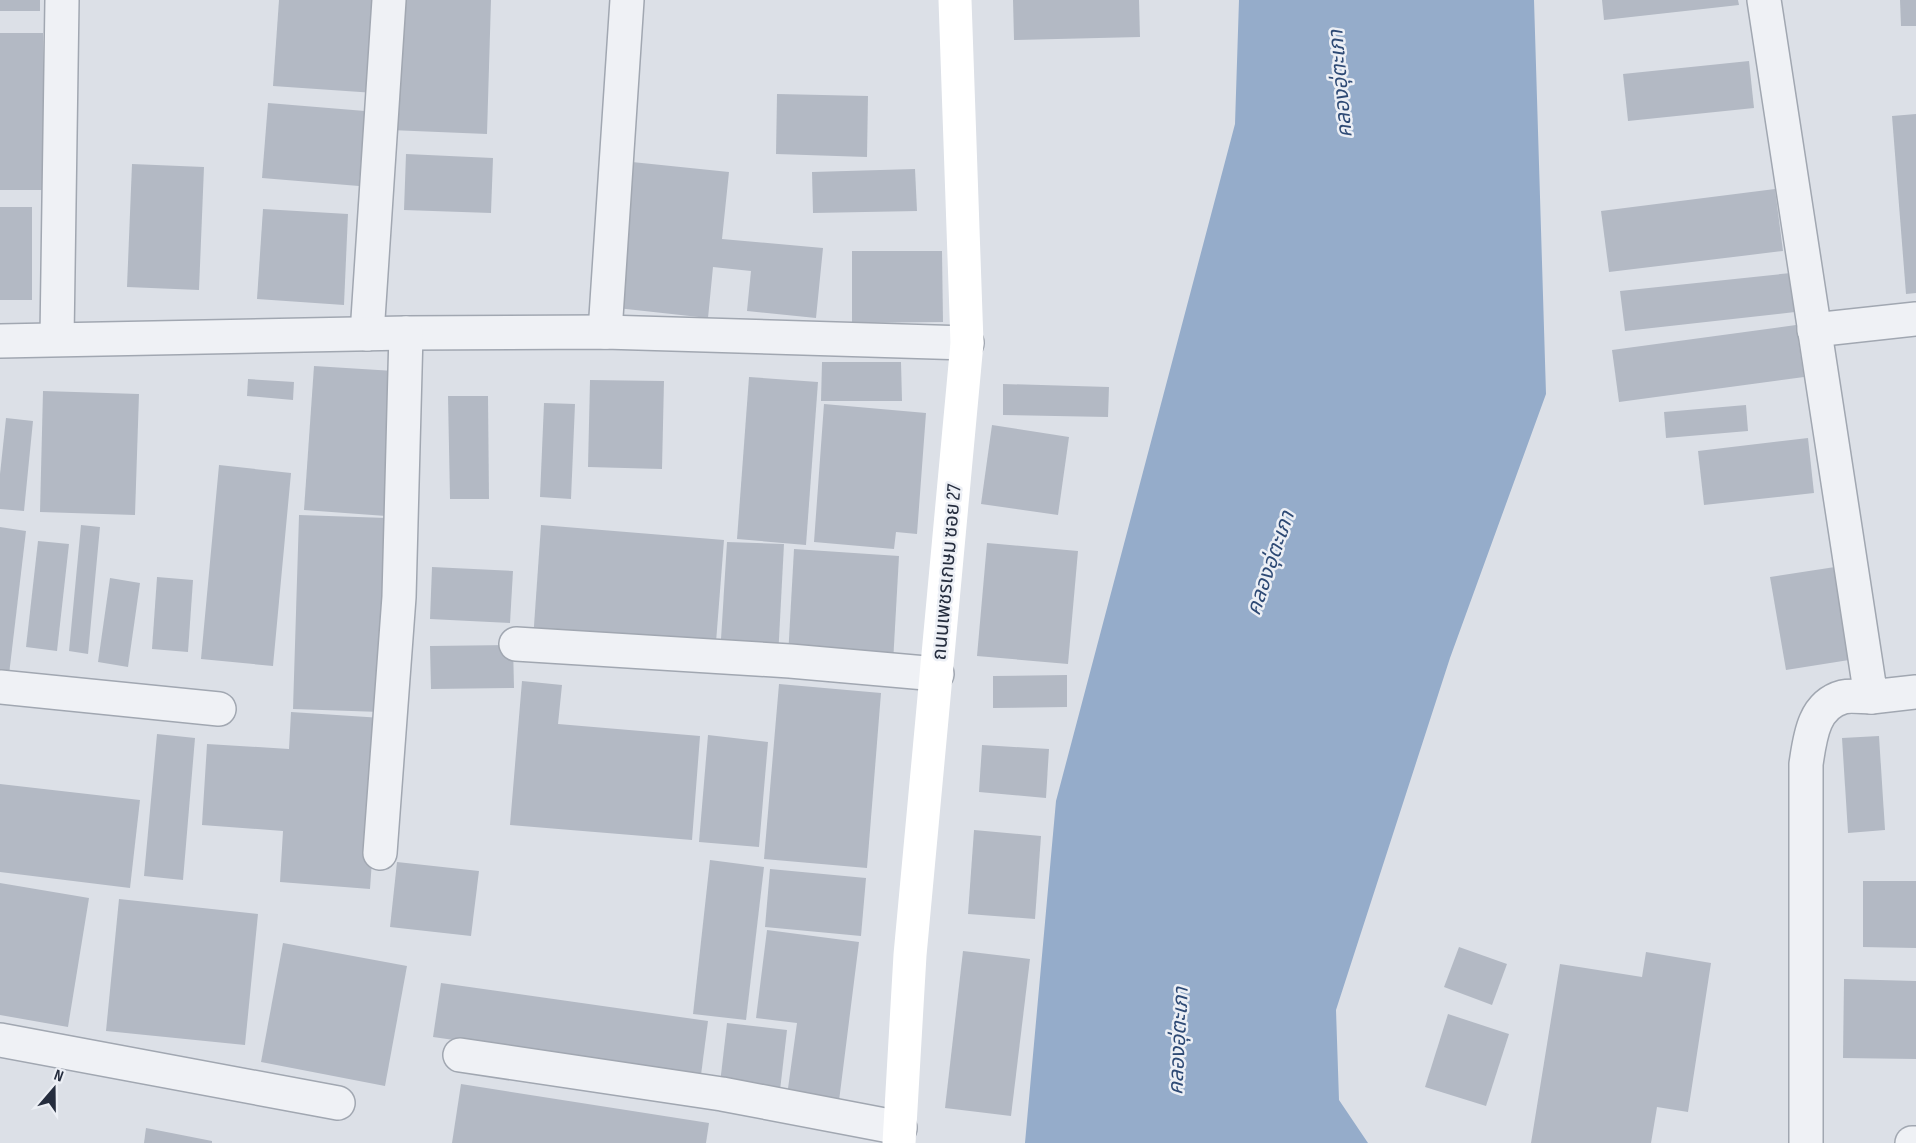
<svg xmlns="http://www.w3.org/2000/svg" width="1916" height="1143" viewBox="0 0 1916 1143" font-family="'Sofia Sans Condensed','Noto Sans Thai',sans-serif">
<style>
.water{fill:#95acca}
.building{fill:#b3b9c4}
.lines{fill:none;stroke-linecap:round;stroke-linejoin:round}
.street-casing{stroke:#a1a7b1;stroke-width:36}
.street{stroke:#eff1f5;stroke-width:33}
.secondary{stroke:#fff;stroke-width:33}
.labels{text-anchor:middle;stroke-width:5;stroke-linejoin:round;paint-order:stroke}
.street-label{font-size:20px;fill:#252d3e;stroke:#eceff5}
.water-label{font-size:21px;font-style:italic;fill:#2d4974;stroke:#eceff5}
</style>
<rect width="100%" height="100%" fill="#dce0e7"/>
<path class="water" d="M 1239,0 L 1534,0 L 1546,394 L 1450,658 L 1336,1010 L 1339,1100 L 1368,1143 L 1025,1143 L 1056,801 L 1235,124 Z"/>
<g class="building">
<rect x="0" y="0" width="40" height="11"/>
<path d="M 279,0 L 381,0 L 375,93 L 273,86 Z"/>
<path d="M 395,0 L 491,0 L 487,134 L 390,130 Z"/>
<path d="M 1013,0 L 1139,0 L 1140,37 L 1014,40 Z"/>
<path d="M 1602,0 L 1738,0 L 1739,5 L 1604,20 Z"/>
<path d="M 1900,0 L 1916,0 L 1916,26 L 1901,26 Z"/>
<path d="M 0,33 L 43,33 L 45,190 L 0,190 Z"/>
<path d="M 1749,61 L 1754,108 L 1628,121 L 1623,74 Z"/>
<path d="M 777,94 L 868,96 L 867,157 L 776,154 Z"/>
<path d="M 268,103 L 365,111 L 359,186 L 262,178 Z"/>
<path d="M 1916,114 L 1916,293 L 1906,294 L 1892,116 Z"/>
<path d="M 406,154 L 493,158 L 491,213 L 404,210 Z"/>
<path d="M 632,162 L 729,172 L 722,239 L 823,248 L 816,318 L 747,311 L 751,271 L 713,267 L 708,318 L 617,308 Z"/>
<path d="M 132,164 L 204,167 L 199,290 L 127,287 Z"/>
<path d="M 915,169 L 917,211 L 813,213 L 812,172 Z"/>
<path d="M 1775,189 L 1783,251 L 1609,272 L 1601,211 Z"/>
<rect x="0" y="207" width="32" height="93"/>
<path d="M 263,209 L 348,214 L 344,305 L 257,299 Z"/>
<path d="M 852,251 L 942,251 L 943,322 L 852,323 Z"/>
<path d="M 1791,273 L 1795,312 L 1625,331 L 1620,291 Z"/>
<path d="M 1796,325 L 1804,377 L 1619,402 L 1612,350 Z"/>
<path d="M 822,362 L 901,362 L 902,401 L 821,401 Z"/>
<path d="M 314,366 L 394,371 L 386,516 L 304,510 Z"/>
<path d="M 749,377 L 818,382 L 806,545 L 737,539 Z"/>
<path d="M 248,379 L 294,382 L 293,400 L 247,396 Z"/>
<path d="M 590,380 L 664,381 L 662,469 L 588,467 Z"/>
<path d="M 1003,384 L 1109,387 L 1108,417 L 1003,415 Z"/>
<path d="M 43,391 L 139,394 L 135,515 L 40,512 Z"/>
<path d="M 448,396 L 488,396 L 489,499 L 450,499 Z"/>
<path d="M 544,403 L 575,404 L 571,499 L 540,497 Z"/>
<path d="M 824,404 L 926,413 L 917,534 L 896,532 L 894,549 L 814,542 Z"/>
<path d="M 1746,405 L 1748,431 L 1666,438 L 1664,412 Z"/>
<path d="M 6,418 L 33,421 L 24,511 L 0,509 L 0,474 Z"/>
<path d="M 992,425 L 1069,437 L 1058,515 L 981,504 Z"/>
<path d="M 1808,438 L 1814,493 L 1704,505 L 1698,451 Z"/>
<path d="M 219,465 L 291,473 L 273,666 L 201,659 Z"/>
<path d="M 299,515 L 387,518 L 381,712 L 293,709 Z"/>
<path d="M 81,525 L 100,527 L 88,654 L 69,651 Z"/>
<path d="M 541,525 L 724,540 L 715,655 L 533,640 Z"/>
<path d="M 0,527 L 26,531 L 8,683 L 0,682 Z"/>
<path d="M 38,541 L 69,544 L 57,651 L 26,647 Z"/>
<path d="M 727,542 L 784,544 L 778,658 L 720,655 Z"/>
<path d="M 987,543 L 1078,551 L 1068,664 L 977,656 Z"/>
<path d="M 794,549 L 899,556 L 893,663 L 788,657 Z"/>
<path d="M 432,567 L 513,571 L 510,623 L 430,619 Z"/>
<path d="M 1835,567 L 1849,660 L 1786,670 L 1770,577 Z"/>
<path d="M 157,577 L 193,580 L 188,652 L 152,649 Z"/>
<path d="M 110,578 L 140,583 L 128,667 L 98,662 Z"/>
<path d="M 513,645 L 514,688 L 431,689 L 430,646 Z"/>
<path d="M 1067,675 L 1067,707 L 993,708 L 993,676 Z"/>
<path d="M 522,681 L 562,685 L 558,724 L 700,736 L 692,840 L 510,825 Z"/>
<path d="M 779,684 L 881,693 L 867,868 L 764,859 Z"/>
<path d="M 291,712 L 382,718 L 370,889 L 280,882 L 283,831 L 202,825 L 207,744 L 289,749 Z"/>
<path d="M 157,734 L 195,738 L 183,880 L 144,876 Z"/>
<path d="M 708,735 L 768,742 L 759,847 L 699,842 Z"/>
<path d="M 1879,736 L 1885,830 L 1848,833 L 1842,738 Z"/>
<path d="M 982,745 L 1049,749 L 1046,798 L 979,792 Z"/>
<path d="M 0,784 L 140,800 L 130,888 L 0,872 Z"/>
<path d="M 974,830 L 1041,836 L 1035,919 L 968,914 Z"/>
<path d="M 710,860 L 764,867 L 746,1020 L 693,1014 Z"/>
<path d="M 397,862 L 479,871 L 471,936 L 390,927 Z"/>
<path d="M 770,869 L 866,878 L 861,936 L 765,927 Z"/>
<path d="M 1863,881 L 1916,881 L 1916,948 L 1863,947 Z"/>
<path d="M 0,883 L 89,898 L 68,1027 L 0,1015 Z"/>
<path d="M 119,899 L 258,914 L 245,1045 L 106,1031 Z"/>
<path d="M 767,930 L 859,942 L 838,1109 L 786,1103 L 797,1023 L 756,1018 Z"/>
<path d="M 283,943 L 407,966 L 385,1086 L 261,1062 Z"/>
<path d="M 1459,947 L 1507,964 L 1492,1005 L 1444,987 Z"/>
<path d="M 963,951 L 1030,959 L 1011,1116 L 945,1108 Z"/>
<path d="M 1646,952 L 1711,963 L 1688,1112 L 1657,1107 L 1651,1143 L 1531,1143 L 1560,964 L 1642,977 Z"/>
<path d="M 1844,979 L 1916,981 L 1916,1059 L 1843,1058 Z"/>
<path d="M 441,983 L 708,1021 L 701,1075 L 433,1037 Z"/>
<path d="M 1448,1014 L 1509,1034 L 1486,1106 L 1425,1087 Z"/>
<path d="M 727,1023 L 787,1030 L 779,1099 L 719,1092 Z"/>
<path d="M 461,1084 L 709,1123 L 706,1143 L 452,1143 Z"/>
<path d="M 146,1128 L 212,1141 L 212,1143 L 144,1143 Z"/>
</g>
<g class="lines">
<g class="street-casing">
<g id="street">
<path d="M 1764,0 L 1871,697 L 1916,692"/>
<path d="M 1814,330 L 1916,319"/>
<path d="M 605,332 L 627,0"/>
<path d="M 367,334 L 389,0"/>
<path d="M 57,338 L 62,0"/>
<path d="M 0,341 L 406,333 L 605,332 L 967,343"/>
<path d="M 516,644 L 790,661 L 937,674"/>
<path d="M 0,687 L 219,709"/>
<path d="M 380,853 L 399,597 L 406,333"/>
<path d="M 0,1040 L 338,1103"/>
<path d="M 460,1055 L 722,1094 L 900,1128"/>
<path d="M 1806,1143 L 1806,764 C 1810,738 1813,705 1843,697 C 1851,695 1863,697 1871,697"/>
<path d="M 1912,1143 L 1916,1143"/>
</g>
</g>
<use href="#street" class="street"/>
<path class="secondary" d="M 899,1143 L 910,955 L 967,343 L 955,0"/>
</g>
<g class="labels">
<g class="street-label">
<text transform="translate(946 572) rotate(-85)" y="7">ถนนเพชรเกษม ซอย 27</text>
</g>
<g class="water-label">
<text transform="translate(1340 84) rotate(-95)" y="7">คลองอุ่ตะเภา</text>
<text transform="translate(1270 563) rotate(-71)" y="7">คลองอุ่ตะเภา</text>
<text transform="translate(1178 1041) rotate(-87)" y="7">คลองอุ่ตะเภา</text>
</g>
</g>
<g transform="translate(54 1089) rotate(20)" stroke="#eceff5" stroke-width="4.5" paint-order="stroke">
<path d="M0-4.5L10 22L0 15L-10 22Z" fill="#252d3e"/>
<text y="-9" font-size="16" font-weight="bold" text-anchor="middle" fill="#252d3e">N</text>
</g>
</svg>
